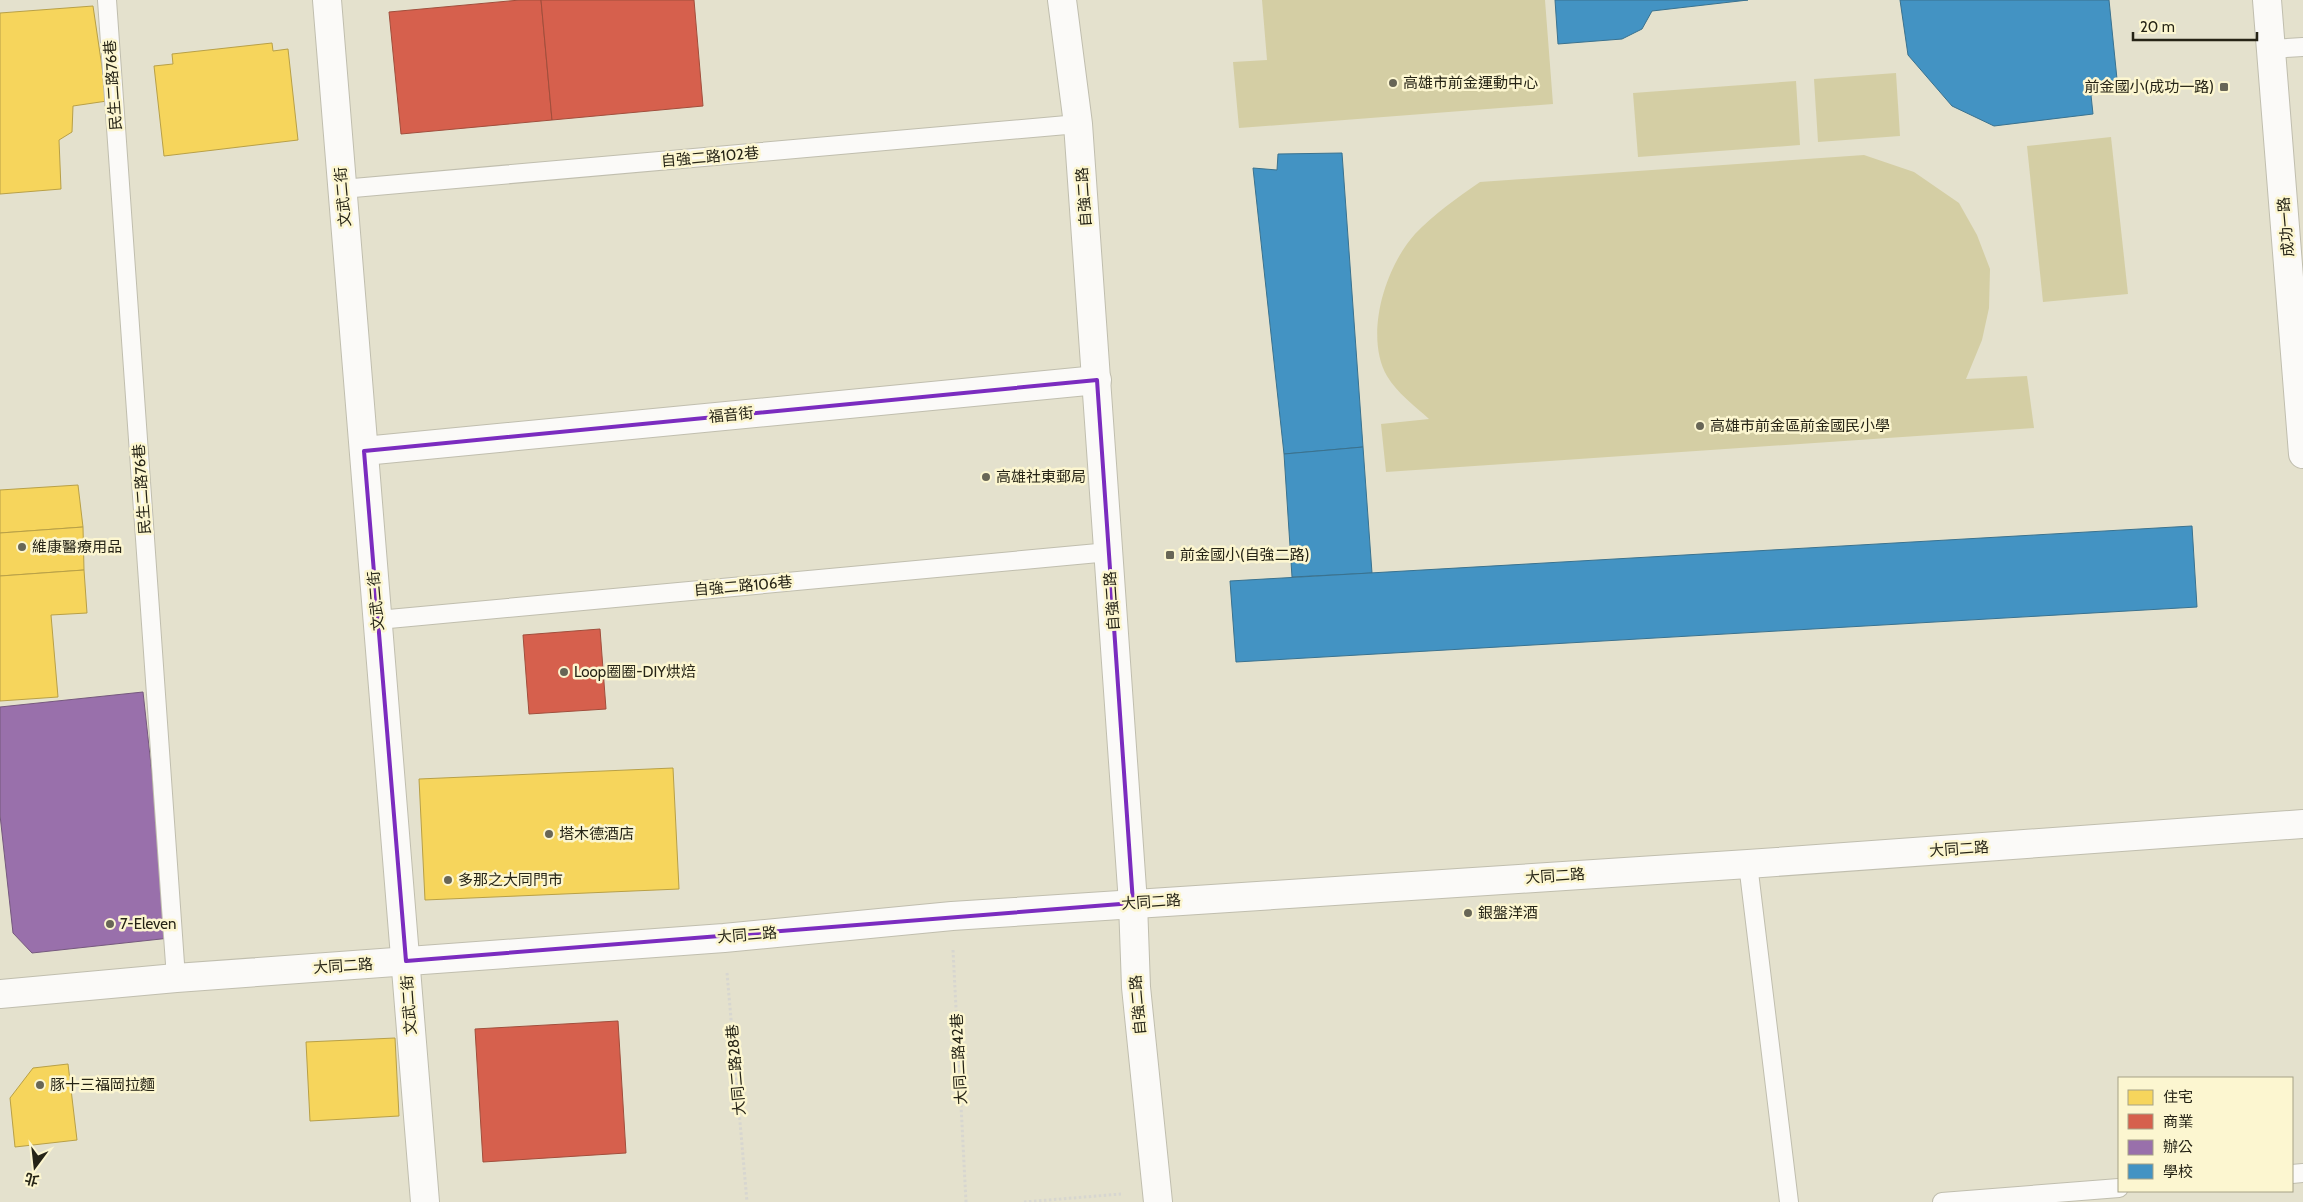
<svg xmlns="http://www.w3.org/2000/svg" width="2303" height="1202" viewBox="0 0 2303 1202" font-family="Cabin,'Noto Sans TC',sans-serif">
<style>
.green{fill:#d4cea4}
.homes{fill:#f6d55c;stroke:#b8a047}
.shops{fill:#d6604d;stroke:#a14e3c}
.offices{fill:#9970ab;stroke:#76597e}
.schools{fill:#4393c3;stroke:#3a728f}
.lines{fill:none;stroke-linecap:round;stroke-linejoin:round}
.lane-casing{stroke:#c0beae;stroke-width:20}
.street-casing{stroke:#c0beae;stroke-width:30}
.path{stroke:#d7d6d0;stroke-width:3;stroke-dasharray:2.5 2.5;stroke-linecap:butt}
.lane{stroke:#fbfaf8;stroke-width:18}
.street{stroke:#fbfaf8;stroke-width:28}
.marked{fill:none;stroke:#7b2cbf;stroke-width:4;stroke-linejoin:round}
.poi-dot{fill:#686656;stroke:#fcf6d0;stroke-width:2}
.labels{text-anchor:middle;stroke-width:5;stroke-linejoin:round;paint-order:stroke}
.poi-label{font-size:15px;fill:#262416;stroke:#fcf6d0;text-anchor:start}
.street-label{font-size:15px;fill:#262416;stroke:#fcf6d0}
</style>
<rect width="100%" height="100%" fill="#e4e1cd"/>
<g class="green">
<path d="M 1262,0 L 1545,0 L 1553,104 L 1239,128 L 1233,62 L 1267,60 Z"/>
<path d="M 1896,73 L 1900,136 L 1818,142 L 1814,79 Z"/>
<path d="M 1796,81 L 1800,145 L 1638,157 L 1633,93 Z"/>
<path d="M 2111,137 L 2128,294 L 2043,302 L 2027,146 Z"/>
<path d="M 1864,155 L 1914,172 L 1959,203 L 1977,235 L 1990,269 L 1989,308 L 1982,340 L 1966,379 L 2027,376 L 2034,428 L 1386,472 L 1381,424 L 1429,419 C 1415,406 1397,393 1387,376 C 1364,336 1385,267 1415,234 C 1434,214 1457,198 1480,182 Z"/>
</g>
<g class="homes">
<path d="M 93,6 L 107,101 L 73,106 L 72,132 L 59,140 L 61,189 L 0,194 L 0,13 Z"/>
<path d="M 272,43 L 273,51 L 288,49 L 298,140 L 164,156 L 154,66 L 173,64 L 172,54 Z"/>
<path d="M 78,485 L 83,527 L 0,533 L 0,490 Z"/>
<path d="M 83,527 L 84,570 L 0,576 L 0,533 Z"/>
<path d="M 84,570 L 87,613 L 51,615 L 58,697 L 0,701 L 0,576 Z"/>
<path d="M 673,768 L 679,889 L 425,900 L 419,779 Z"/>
<path d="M 395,1038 L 399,1116 L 310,1121 L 306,1042 Z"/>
<path d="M 68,1064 L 77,1140 L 15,1147 L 10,1098 L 33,1068 Z"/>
</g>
<g class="shops">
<path d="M 520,0 L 541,0 L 552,120 L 401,134 L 389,12 Z"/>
<path d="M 541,0 L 694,0 L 703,106 L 552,120 Z"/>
<path d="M 600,629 L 606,709 L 529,714 L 523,635 Z"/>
<path d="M 618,1021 L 626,1153 L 483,1162 L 475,1029 Z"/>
</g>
<path class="offices" d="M 143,692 L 170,938 L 32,953 L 13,933 L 0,815 L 0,707 Z"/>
<g class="schools">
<path d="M 1555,0 L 1748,0 L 1652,11 L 1642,29 L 1622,39 L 1558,44 Z"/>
<path d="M 1900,0 L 2109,0 L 2118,89 L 2091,95 L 2093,114 L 1994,126 L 1952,106 L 1908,55 Z"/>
<path d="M 1342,153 L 1363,447 L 1284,454 L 1253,168 L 1277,170 L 1278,154 Z"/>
<path d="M 1363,447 L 1372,573 L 1292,577 L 1284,454 Z"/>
<path d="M 2192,526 L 2197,607 L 1236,662 L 1230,581 Z"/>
</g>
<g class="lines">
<g class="lane-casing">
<g id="lane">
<path d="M 107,0 L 176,978"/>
<path d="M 2271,49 L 2303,47"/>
<path d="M 342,189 L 1078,124"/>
<path d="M 378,620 L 1109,552"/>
<path d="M 1748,864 L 1789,1202"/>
<path d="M 2292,1174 L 2303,1173"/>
<path d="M 1942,1202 L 2119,1188"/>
</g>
</g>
<g class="street-casing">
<g id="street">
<path d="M 327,0 L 425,1202"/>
<path d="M 1062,0 L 1078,124 L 1133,903 L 1136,987 L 1158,1202"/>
<path d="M 2267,0 L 2303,454"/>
<path d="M 364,451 L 1097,380"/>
<path d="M 0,994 L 176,978 L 724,938 L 952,916 L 1748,864 L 2303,824"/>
</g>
</g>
<g class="path">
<path d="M 953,950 L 966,1202"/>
<path d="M 727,973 L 747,1202"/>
<path d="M 1024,1202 L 1121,1194"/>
</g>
<use href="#lane" class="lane"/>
<use href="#street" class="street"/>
</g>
<path class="marked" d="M 1097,380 L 1133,903 L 406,961 L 364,451 Z"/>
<g class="poi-dot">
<circle cx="1393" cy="83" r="5"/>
<rect x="2219" y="82" width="10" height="10" rx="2.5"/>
<circle cx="1700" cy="426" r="5"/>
<circle cx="986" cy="477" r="5"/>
<circle cx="22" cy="547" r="5"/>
<rect x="1165" y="550" width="10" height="10" rx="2.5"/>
<circle cx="564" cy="672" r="5"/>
<circle cx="549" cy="834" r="5"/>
<circle cx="448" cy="880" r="5"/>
<circle cx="1468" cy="913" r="5"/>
<circle cx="110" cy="924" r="5"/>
<circle cx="40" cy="1085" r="5"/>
</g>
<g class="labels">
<g class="poi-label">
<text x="1403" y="88">高雄市前金運動中心</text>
<text x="2214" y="92" text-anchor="end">前金國小(成功一路)</text>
<text x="1710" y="431">高雄市前金區前金國民小學</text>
<text x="996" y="482">高雄社東郵局</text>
<text x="32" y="552">維康醫療用品</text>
<text x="1180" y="560">前金國小(自強二路)</text>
<text x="574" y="677">Loop圈圈-DIY烘焙</text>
<text x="559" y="839">塔木德酒店</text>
<text x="458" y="885">多那之大同門市</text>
<text x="1478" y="918">銀盤洋酒</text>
<text x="120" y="929">7-Eleven</text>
<text x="50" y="1090">豚十三福岡拉麵</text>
</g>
<g class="street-label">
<text transform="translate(113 85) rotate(-94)" y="5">民生二路76巷</text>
<text transform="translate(710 157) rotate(-5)" y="5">自強二路102巷</text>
<text transform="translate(343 197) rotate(-95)" y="5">文武二街</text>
<text transform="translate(1084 197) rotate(-94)" y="5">自強二路</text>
<text transform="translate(2286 227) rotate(-95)" y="5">成功一路</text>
<text transform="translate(731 415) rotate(-6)" y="5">福音街</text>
<text transform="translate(142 489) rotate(-94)" y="5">民生二路76巷</text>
<text transform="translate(743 586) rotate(-5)" y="5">自強二路106巷</text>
<text transform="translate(376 601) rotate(-95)" y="5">文武二街</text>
<text transform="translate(1112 601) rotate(-94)" y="5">自強二路</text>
<text transform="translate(1959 849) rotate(-4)" y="5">大同二路</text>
<text transform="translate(1555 876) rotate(-4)" y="5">大同二路</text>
<text transform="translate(1151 902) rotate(-4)" y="5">大同二路</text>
<text transform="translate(747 935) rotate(-5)" y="5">大同二路</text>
<text transform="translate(343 966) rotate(-4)" y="5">大同二路</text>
<text transform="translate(409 1005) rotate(-94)" y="5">文武二街</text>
<text transform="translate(1138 1005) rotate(-95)" y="5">自強二路</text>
<text transform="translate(959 1059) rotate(-93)" y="5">大同二路42巷</text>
<text transform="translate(736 1070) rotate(-95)" y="5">大同二路28巷</text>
</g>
</g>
<rect x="2118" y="1077" width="175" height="115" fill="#fcf6d0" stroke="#a6a286"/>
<rect x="2128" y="1090" width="25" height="15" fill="#f6d55c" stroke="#a6a286"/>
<text x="2163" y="1102" font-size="15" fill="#262416">住宅</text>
<rect x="2128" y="1114" width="25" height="15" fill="#d6604d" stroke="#a6a286"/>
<text x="2163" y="1127" font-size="15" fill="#262416">商業</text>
<rect x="2128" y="1140" width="25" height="15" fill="#9970ab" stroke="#a6a286"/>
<text x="2163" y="1152" font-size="15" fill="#262416">辦公</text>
<rect x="2128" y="1164" width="25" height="15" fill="#4393c3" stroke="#a6a286"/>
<text x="2163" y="1177" font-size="15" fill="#262416">學校</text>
<g transform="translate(35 1167) rotate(195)" stroke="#fcf6d0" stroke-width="4" paint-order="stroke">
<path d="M0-4L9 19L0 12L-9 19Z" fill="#262416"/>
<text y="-8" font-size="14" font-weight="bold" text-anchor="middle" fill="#262416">北</text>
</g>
<path d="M2133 32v8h124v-8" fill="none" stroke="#262416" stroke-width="2.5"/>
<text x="2140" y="32" font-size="15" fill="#262416" stroke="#fcf6d0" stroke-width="4" paint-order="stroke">20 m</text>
</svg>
